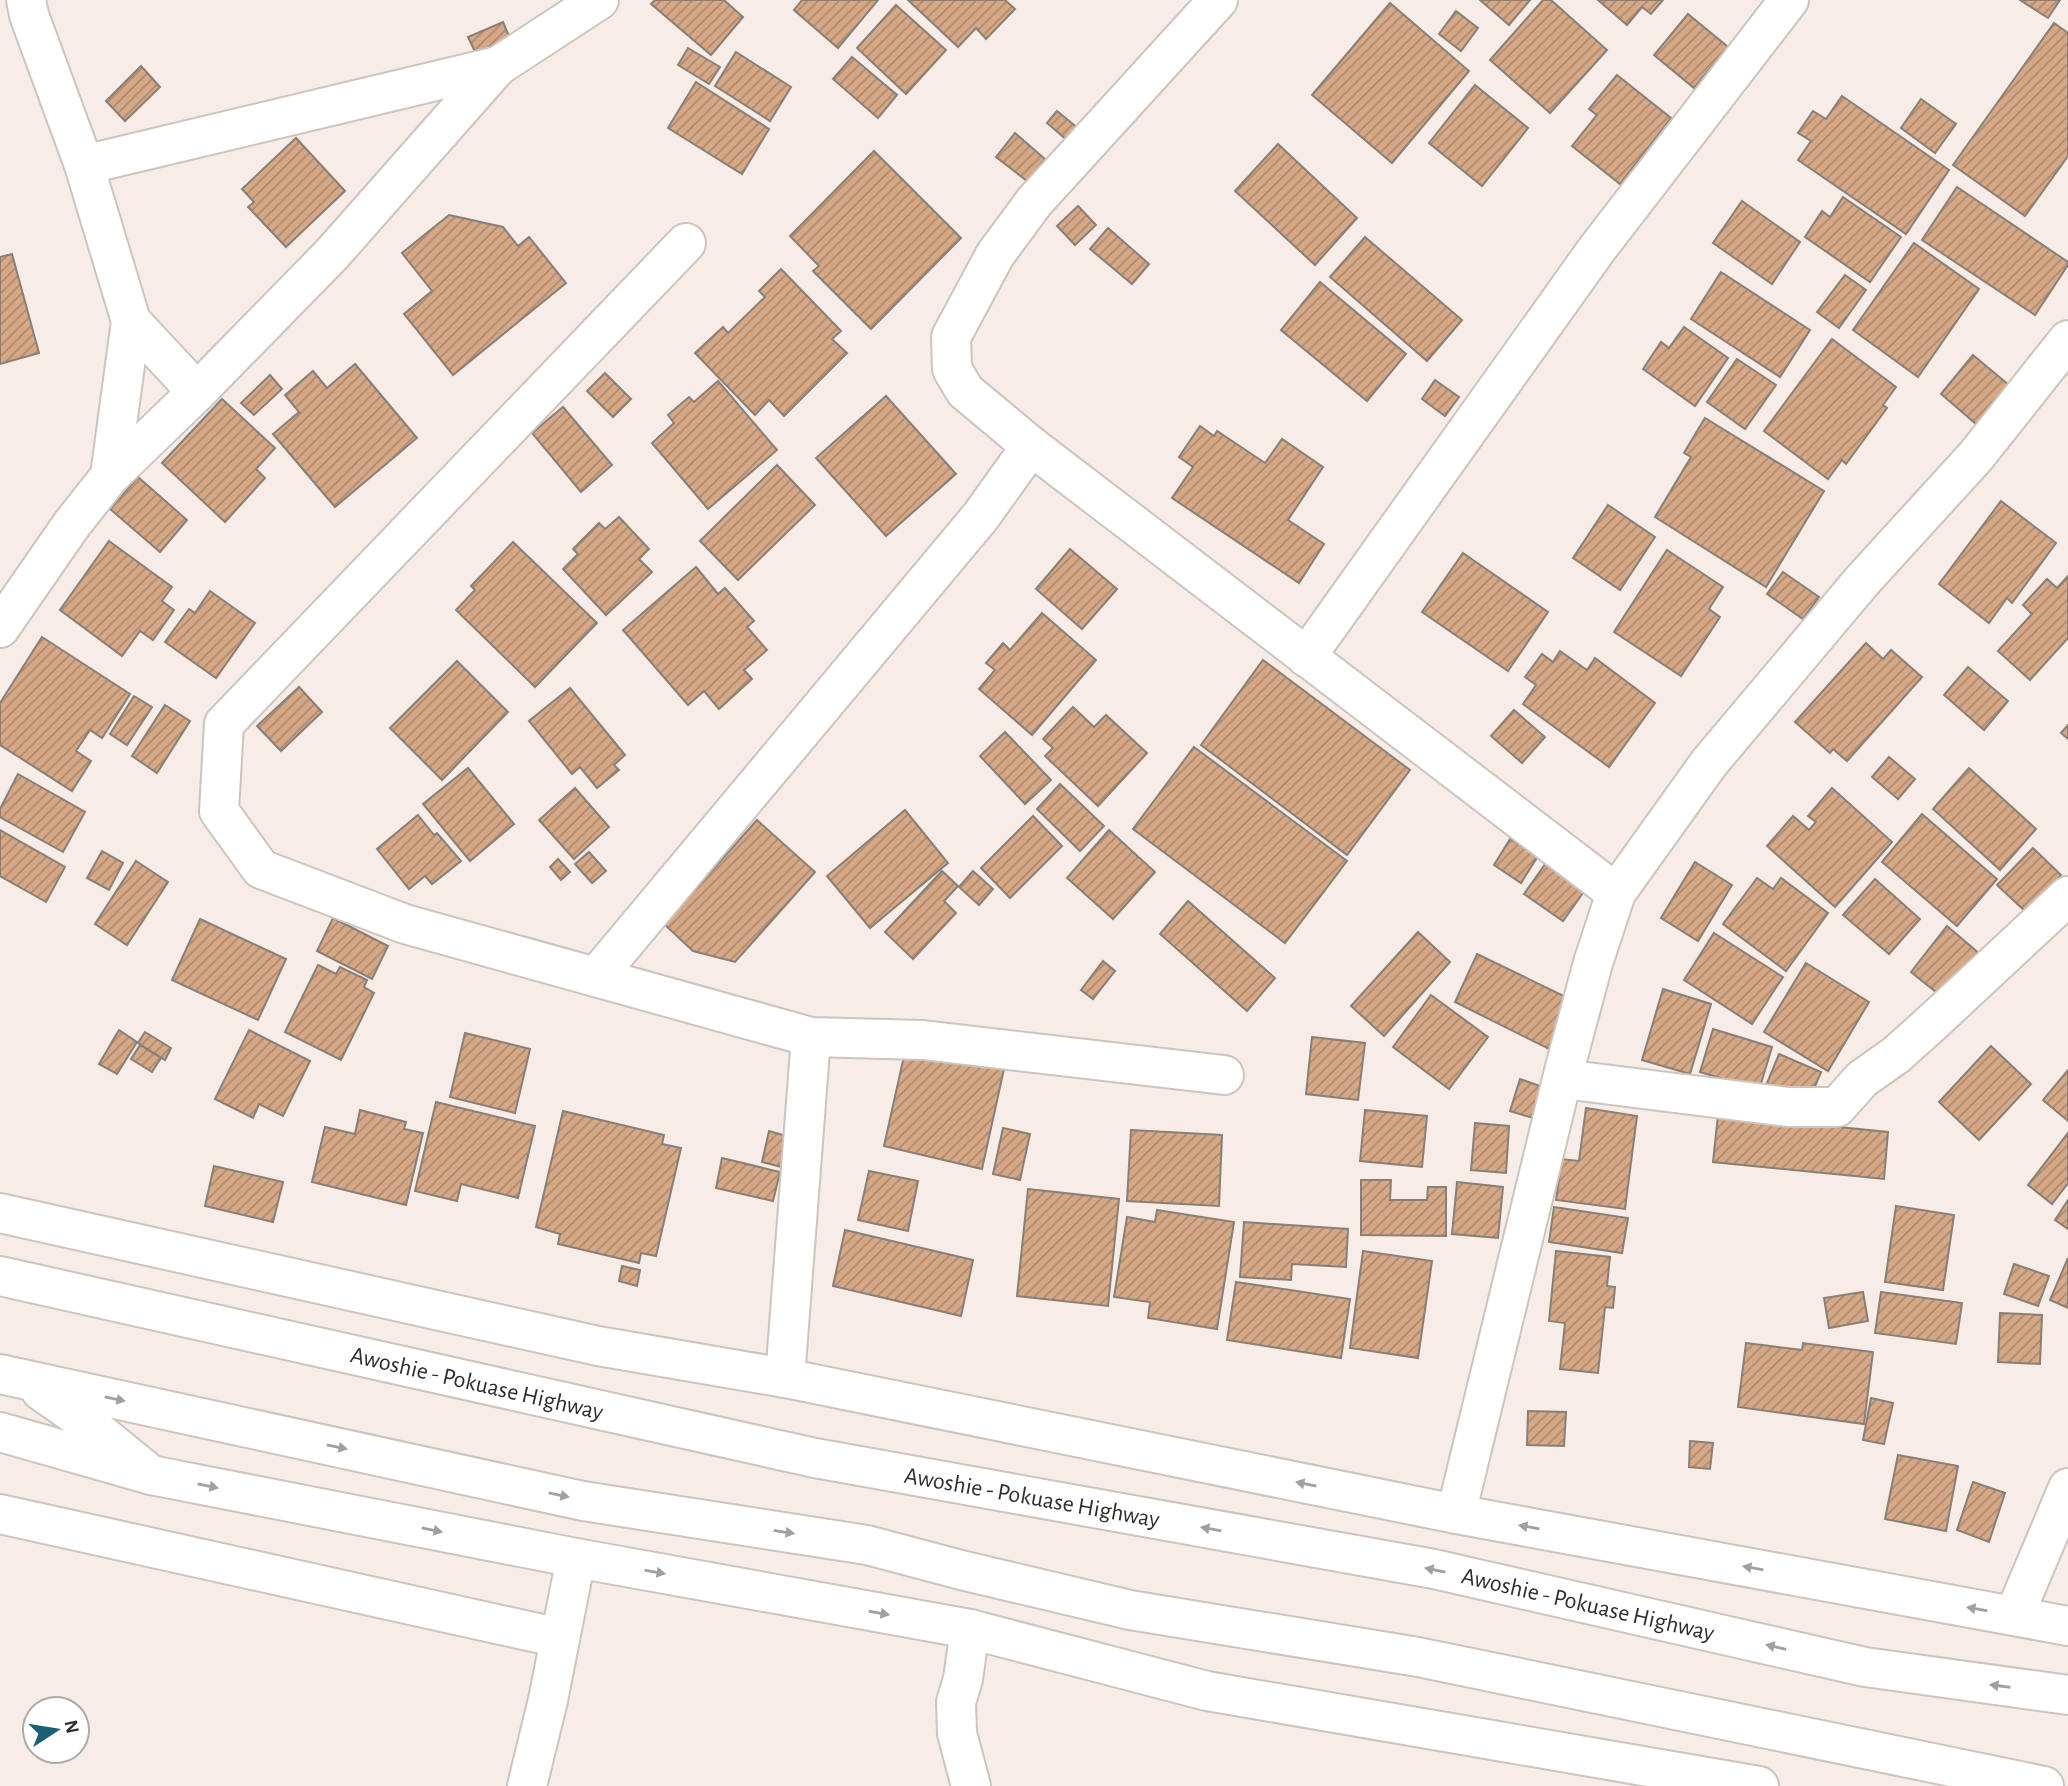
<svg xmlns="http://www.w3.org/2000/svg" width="2068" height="1786" viewBox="0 0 2068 1786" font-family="'Alegreya Sans',sans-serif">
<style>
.building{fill:url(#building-hatch);stroke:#887f78;stroke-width:2}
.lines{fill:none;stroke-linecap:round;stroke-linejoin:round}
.minor-casing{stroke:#cdc4bd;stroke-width:42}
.tertiary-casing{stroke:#cdc4bd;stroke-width:42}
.primary-casing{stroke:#cdc4bd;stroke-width:42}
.minor{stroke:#fff;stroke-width:38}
.tertiary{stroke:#fff;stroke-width:38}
.primary{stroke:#fff;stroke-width:38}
.oneway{fill:#a2a09f}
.labels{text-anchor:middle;stroke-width:5;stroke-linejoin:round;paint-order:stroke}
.street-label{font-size:24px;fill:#302c29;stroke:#fff}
</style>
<defs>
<pattern id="building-hatch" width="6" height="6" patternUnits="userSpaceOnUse" patternTransform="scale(1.75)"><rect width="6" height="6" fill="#d6a886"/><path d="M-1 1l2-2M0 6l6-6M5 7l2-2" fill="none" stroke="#ae896e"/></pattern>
</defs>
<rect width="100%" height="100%" fill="#f7ede6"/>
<g class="building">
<path d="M 655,0 L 724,0 L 743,17 L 711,55 L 651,4 Z"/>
<path d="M 802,0 L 878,0 L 838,48 L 794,10 Z"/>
<path d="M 908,0 L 1005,0 L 1015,9 L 986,39 L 976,28 L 958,47 Z"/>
<path d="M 1480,0 L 1530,0 L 1509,25 Z"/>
<path d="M 1543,0 L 1551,0 L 1607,50 L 1550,113 L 1490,60 Z"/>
<path d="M 1598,0 L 1663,0 L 1651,14 L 1642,7 L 1627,25 Z"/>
<path d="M 2020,0 L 2060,0 L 2048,18 Z"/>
<path d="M 1390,3 L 1469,71 L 1392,163 L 1312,95 Z"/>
<path d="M 896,5 L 946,50 L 906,94 L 857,48 Z"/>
<path d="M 1456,11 L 1478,28 L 1461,51 L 1439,34 Z"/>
<path d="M 1688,14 L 1728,47 L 1694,88 L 1654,55 Z"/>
<path d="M 503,22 L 511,41 L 477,56 L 468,37 Z"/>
<path d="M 2054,23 L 2068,33 L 2068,156 L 2025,216 L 1953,165 Z"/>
<path d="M 688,48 L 720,67 L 709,84 L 678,65 Z"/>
<path d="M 736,52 L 791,87 L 770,121 L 715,86 Z"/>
<path d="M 852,57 L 897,95 L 878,118 L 833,79 Z"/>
<path d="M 141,66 L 160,87 L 125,121 L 106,101 Z"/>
<path d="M 1617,75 L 1671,118 L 1620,184 L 1572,146 L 1597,115 L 1589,109 Z"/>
<path d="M 696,82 L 769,129 L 742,174 L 668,128 Z"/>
<path d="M 1475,85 L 1528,128 L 1482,186 L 1429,143 Z"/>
<path d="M 1842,96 L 1949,170 L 1906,234 L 1798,160 L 1811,141 L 1798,133 L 1813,111 L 1826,119 Z"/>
<path d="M 1921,99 L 1956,124 L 1935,153 L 1901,128 Z"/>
<path d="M 1057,111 L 1079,129 L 1068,141 L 1047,123 Z"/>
<path d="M 1015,133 L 1045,159 L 1027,181 L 996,157 Z"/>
<path d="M 296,138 L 345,191 L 286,247 L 248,207 L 254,202 L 242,189 Z"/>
<path d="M 1278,144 L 1357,218 L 1315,265 L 1235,191 Z"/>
<path d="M 874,151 L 961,238 L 871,329 L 813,271 L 819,266 L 790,236 Z"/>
<path d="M 1957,187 L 2068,262 L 2068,265 L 2035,315 L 1922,240 Z"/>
<path d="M 1843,197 L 1901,237 L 1870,282 L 1805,237 L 1822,211 L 1830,217 Z"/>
<path d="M 1742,201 L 1800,242 L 1772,284 L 1713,243 Z"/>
<path d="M 1078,206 L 1096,225 L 1075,245 L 1057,226 Z"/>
<path d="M 449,215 L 503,227 L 518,246 L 529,237 L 566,283 L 453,375 L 404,314 L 432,291 L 402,253 Z"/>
<path d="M 1108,228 L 1149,264 L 1132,284 L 1090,249 Z"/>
<path d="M 1365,237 L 1462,320 L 1427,361 L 1330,277 Z"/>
<path d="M 1914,243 L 1979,289 L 1918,377 L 1853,330 Z"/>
<path d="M 12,254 L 39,353 L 0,364 L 0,257 Z"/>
<path d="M 781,269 L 841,331 L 832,339 L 847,353 L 784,416 L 769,400 L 755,415 L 695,353 L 723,327 L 728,333 L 765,297 L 759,291 Z"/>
<path d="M 1721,272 L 1810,330 L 1780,377 L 1691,319 Z"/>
<path d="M 1845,275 L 1866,290 L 1839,328 L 1817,312 Z"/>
<path d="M 1320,282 L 1406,354 L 1367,401 L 1281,330 Z"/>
<path d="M 1684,327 L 1728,358 L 1695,406 L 1643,369 L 1661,342 L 1669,348 Z"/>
<path d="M 1832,339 L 1896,387 L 1883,405 L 1887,408 L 1846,464 L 1842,460 L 1828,479 L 1764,431 Z"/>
<path d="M 1973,355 L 2009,385 L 1976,424 L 1941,394 Z"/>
<path d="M 1737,359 L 1776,385 L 1745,429 L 1707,402 Z"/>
<path d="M 355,364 L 417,438 L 335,507 L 273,434 L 299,412 L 285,395 L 313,371 L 327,388 Z"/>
<path d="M 605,373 L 631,399 L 613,417 L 587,391 Z"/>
<path d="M 270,375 L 282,389 L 254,415 L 241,403 Z"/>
<path d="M 1435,380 L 1459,397 L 1445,416 L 1422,399 Z"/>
<path d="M 718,381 L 777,450 L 708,509 L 652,443 L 674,423 L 668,415 L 689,397 L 694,402 Z"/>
<path d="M 886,396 L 956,474 L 886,536 L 816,458 Z"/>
<path d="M 222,399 L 275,448 L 256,469 L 265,478 L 225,522 L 162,463 Z"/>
<path d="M 563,407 L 612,465 L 581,492 L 532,433 Z"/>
<path d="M 1705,418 L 1824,491 L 1766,587 L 1655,517 L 1691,457 L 1684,453 Z"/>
<path d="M 1200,426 L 1214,436 L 1217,431 L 1265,463 L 1282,439 L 1323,467 L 1288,520 L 1324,544 L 1299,583 L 1172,498 L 1193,467 L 1179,457 Z"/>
<path d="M 777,465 L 815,505 L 738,580 L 700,541 Z"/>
<path d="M 138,477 L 187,520 L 160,552 L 110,509 Z"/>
<path d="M 2001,501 L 2056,543 L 2012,603 L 2007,598 L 1989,623 L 1939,584 Z"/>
<path d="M 1608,505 L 1655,537 L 1620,590 L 1573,558 Z"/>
<path d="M 619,517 L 649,549 L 639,559 L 652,572 L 606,615 L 563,569 L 578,554 L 573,549 L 599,523 L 605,529 Z"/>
<path d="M 109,541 L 172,587 L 162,601 L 174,610 L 153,640 L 140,631 L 122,656 L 60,610 Z"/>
<path d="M 513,542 L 597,623 L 535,687 L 456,610 L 475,590 L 471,586 Z"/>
<path d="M 1070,549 L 1117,589 L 1082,629 L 1036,589 Z"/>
<path d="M 1667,550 L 1723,587 L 1709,609 L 1720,617 L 1681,676 L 1614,632 Z"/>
<path d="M 1463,553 L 1548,612 L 1508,671 L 1422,612 Z"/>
<path d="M 696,567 L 718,594 L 725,588 L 754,621 L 747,627 L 767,650 L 744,670 L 752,679 L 719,709 L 704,691 L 688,705 L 623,630 Z"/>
<path d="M 1783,572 L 1819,597 L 1803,619 L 1767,594 Z"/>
<path d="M 2068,576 L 2068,638 L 2030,680 L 1998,651 L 2032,614 L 2023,605 L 2047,579 L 2057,588 Z"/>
<path d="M 210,591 L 255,623 L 216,678 L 165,642 L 189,609 L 195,613 Z"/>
<path d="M 1042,613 L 1096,660 L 1032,735 L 979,689 L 995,670 L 986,663 L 1003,643 L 1010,650 Z"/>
<path d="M 42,637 L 130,694 L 102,738 L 90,730 L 76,751 L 91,761 L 72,791 L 0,745 L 0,703 Z"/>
<path d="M 1866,643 L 1883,659 L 1891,650 L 1922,677 L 1847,761 L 1833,749 L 1830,753 L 1795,722 Z"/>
<path d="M 1560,651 L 1587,670 L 1595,658 L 1655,703 L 1609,767 L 1523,704 L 1536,685 L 1525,677 L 1542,654 L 1553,662 Z"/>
<path d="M 1263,660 L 1410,770 L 1347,855 L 1201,745 Z"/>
<path d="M 457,661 L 508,712 L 442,780 L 390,728 Z"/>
<path d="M 1968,667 L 2008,701 L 1984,730 L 1944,695 Z"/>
<path d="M 299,687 L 322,712 L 281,751 L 257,726 Z"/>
<path d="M 570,688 L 625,755 L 614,765 L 619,770 L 597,788 L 580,767 L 572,774 L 529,721 Z"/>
<path d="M 134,696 L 152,707 L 127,745 L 110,734 Z"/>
<path d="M 165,705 L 190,721 L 157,773 L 132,756 Z"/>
<path d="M 1073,707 L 1094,727 L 1106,715 L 1147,753 L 1098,806 L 1045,756 L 1053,748 L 1043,739 Z"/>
<path d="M 1514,710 L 1545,737 L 1522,763 L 1491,736 Z"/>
<path d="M 2068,725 L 2068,739 L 2061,733 Z"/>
<path d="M 1005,732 L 1051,780 L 1025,804 L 980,756 Z"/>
<path d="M 1194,747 L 1347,861 L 1285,943 L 1133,829 Z"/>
<path d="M 1889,757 L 1915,779 L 1898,799 L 1872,777 Z"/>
<path d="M 468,768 L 514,824 L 470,861 L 423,804 Z"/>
<path d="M 1969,768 L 2036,829 L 2000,870 L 1933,809 Z"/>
<path d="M 18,774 L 85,812 L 63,852 L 0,817 L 0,809 Z"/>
<path d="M 1060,784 L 1104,826 L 1080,851 L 1037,809 Z"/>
<path d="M 575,788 L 609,827 L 574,859 L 539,820 Z"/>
<path d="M 1832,788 L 1892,842 L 1835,907 L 1767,846 L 1793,816 L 1809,830 L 1816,822 L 1808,816 Z"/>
<path d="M 905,810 L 948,863 L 870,928 L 827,876 Z"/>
<path d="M 1922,814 L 1997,879 L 1957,926 L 1882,862 Z"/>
<path d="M 418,815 L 434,835 L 437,833 L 461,861 L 432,884 L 425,876 L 409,889 L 377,849 Z"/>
<path d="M 1033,816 L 1062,846 L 1010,898 L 981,868 Z"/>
<path d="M 757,820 L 815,872 L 735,962 L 693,951 L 664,924 Z"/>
<path d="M 0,830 L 65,867 L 46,902 L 0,876 Z"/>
<path d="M 1109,830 L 1155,872 L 1113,919 L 1067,878 Z"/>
<path d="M 1510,839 L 1538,856 L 1521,883 L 1494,865 Z"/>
<path d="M 2033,848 L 2061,875 L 2026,912 L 1997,885 Z"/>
<path d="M 102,851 L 123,863 L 109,890 L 87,878 Z"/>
<path d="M 589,852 L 606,871 L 592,883 L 575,864 Z"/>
<path d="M 558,859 L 570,872 L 561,880 L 550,867 Z"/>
<path d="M 136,861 L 168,882 L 127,945 L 95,924 Z"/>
<path d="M 1695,862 L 1732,885 L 1698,941 L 1661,918 Z"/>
<path d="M 1546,863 L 1585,890 L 1563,921 L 1524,894 Z"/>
<path d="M 942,871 L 958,886 L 944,901 L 956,913 L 913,959 L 885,932 Z"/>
<path d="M 973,871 L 993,889 L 979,905 L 959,887 Z"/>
<path d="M 1757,878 L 1773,889 L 1781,878 L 1828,913 L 1786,971 L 1723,924 Z"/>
<path d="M 1875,879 L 1920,919 L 1889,954 L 1843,915 Z"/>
<path d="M 1188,901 L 1275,978 L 1247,1011 L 1160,934 Z"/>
<path d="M 333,918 L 388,946 L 372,979 L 317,951 Z"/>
<path d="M 200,919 L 286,959 L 258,1020 L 172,980 Z"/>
<path d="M 1947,926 L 1981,955 L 1946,1000 L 1911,972 Z"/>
<path d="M 1418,932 L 1450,962 L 1384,1036 L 1351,1006 Z"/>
<path d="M 1714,933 L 1783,977 L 1752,1024 L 1684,980 Z"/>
<path d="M 1477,954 L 1572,1000 L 1549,1049 L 1455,1002 Z"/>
<path d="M 1103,961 L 1115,971 L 1093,999 L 1081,990 Z"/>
<path d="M 1806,963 L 1869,1002 L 1828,1071 L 1764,1032 Z"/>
<path d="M 318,965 L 336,974 L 340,967 L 367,980 L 364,987 L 374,993 L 341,1060 L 285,1032 Z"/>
<path d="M 1663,989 L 1711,1004 L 1690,1074 L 1642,1060 Z"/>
<path d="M 1431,995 L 1488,1037 L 1449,1089 L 1393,1047 Z"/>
<path d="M 1713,1029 L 1772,1047 L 1759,1090 L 1700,1072 Z"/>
<path d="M 119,1030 L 137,1042 L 117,1074 L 99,1064 Z"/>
<path d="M 249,1030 L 310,1061 L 283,1116 L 259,1104 L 253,1118 L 215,1099 Z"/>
<path d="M 145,1032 L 171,1048 L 165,1060 L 138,1043 Z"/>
<path d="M 465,1033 L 530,1049 L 515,1113 L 450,1097 Z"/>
<path d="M 1312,1037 L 1365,1043 L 1358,1100 L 1306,1094 Z"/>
<path d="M 140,1045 L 161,1058 L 152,1072 L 131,1059 Z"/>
<path d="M 1991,1046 L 2031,1084 L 1979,1140 L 1939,1102 Z"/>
<path d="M 906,1047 L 1004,1069 L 982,1169 L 884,1146 Z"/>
<path d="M 1779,1054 L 1821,1072 L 1809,1101 L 1767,1083 Z"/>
<path d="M 2068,1070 L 2068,1121 L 2043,1100 Z"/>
<path d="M 1520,1079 L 1546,1088 L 1536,1119 L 1510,1111 Z"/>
<path d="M 436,1102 L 535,1126 L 518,1198 L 461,1184 L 457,1201 L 415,1191 Z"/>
<path d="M 1586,1108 L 1637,1116 L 1625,1209 L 1556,1200 L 1562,1159 L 1579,1161 Z"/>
<path d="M 360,1110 L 406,1122 L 404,1129 L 423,1133 L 406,1205 L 312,1182 L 325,1127 L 355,1134 Z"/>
<path d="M 1365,1110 L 1427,1116 L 1422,1167 L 1360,1161 Z"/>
<path d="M 563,1111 L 664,1135 L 662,1144 L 681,1148 L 656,1256 L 641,1253 L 639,1263 L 558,1244 L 560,1234 L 536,1227 Z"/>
<path d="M 1718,1115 L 1888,1132 L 1884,1179 L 1713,1162 Z"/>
<path d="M 1475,1123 L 1509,1126 L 1506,1173 L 1471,1170 Z"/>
<path d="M 1003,1128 L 1030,1134 L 1020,1180 L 993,1174 Z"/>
<path d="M 1131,1130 L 1222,1135 L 1219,1206 L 1127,1201 Z"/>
<path d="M 769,1131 L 793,1138 L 785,1168 L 762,1162 Z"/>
<path d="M 2068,1133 L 2068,1183 L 2052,1204 L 2028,1185 Z"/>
<path d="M 722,1158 L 780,1172 L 773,1201 L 716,1188 Z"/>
<path d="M 214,1166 L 283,1182 L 273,1222 L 205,1206 Z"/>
<path d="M 869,1171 L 918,1181 L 908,1231 L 858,1220 Z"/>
<path d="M 1361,1180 L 1391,1180 L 1390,1200 L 1427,1200 L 1428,1187 L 1446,1187 L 1446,1236 L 1361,1235 Z"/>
<path d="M 1457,1182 L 1503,1187 L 1498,1238 L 1452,1234 Z"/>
<path d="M 1028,1189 L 1119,1199 L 1108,1306 L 1017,1296 Z"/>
<path d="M 2068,1200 L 2068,1229 L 2055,1220 Z"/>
<path d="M 1896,1206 L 1954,1215 L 1943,1290 L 1885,1282 Z"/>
<path d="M 1554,1207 L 1628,1218 L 1622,1253 L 1549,1242 Z"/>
<path d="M 1157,1210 L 1234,1222 L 1217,1329 L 1148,1318 L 1150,1302 L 1114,1297 L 1127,1217 L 1155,1222 Z"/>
<path d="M 1244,1222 L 1348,1229 L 1346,1267 L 1292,1264 L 1291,1280 L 1240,1277 Z"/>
<path d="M 845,1230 L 973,1260 L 961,1316 L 833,1286 Z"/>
<path d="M 1363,1251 L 1432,1261 L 1418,1358 L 1350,1348 Z"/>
<path d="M 1556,1251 L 1610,1257 L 1607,1286 L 1615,1287 L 1613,1308 L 1605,1307 L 1598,1373 L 1560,1369 L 1565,1323 L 1549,1321 Z"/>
<path d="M 2068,1258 L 2068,1308 L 2050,1300 Z"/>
<path d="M 2014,1264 L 2049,1276 L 2038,1306 L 2004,1294 Z"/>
<path d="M 622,1266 L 640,1270 L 637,1286 L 619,1281 Z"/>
<path d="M 1236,1282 L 1350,1299 L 1341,1358 L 1227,1340 Z"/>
<path d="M 1863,1292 L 1868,1321 L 1829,1328 L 1824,1298 Z"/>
<path d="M 1881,1292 L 1962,1303 L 1956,1344 L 1875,1333 Z"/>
<path d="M 2000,1313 L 2042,1315 L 2040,1364 L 1998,1362 Z"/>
<path d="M 1746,1343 L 1802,1350 L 1803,1343 L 1873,1352 L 1864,1424 L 1738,1407 Z"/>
<path d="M 1871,1398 L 1893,1403 L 1884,1444 L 1863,1440 Z"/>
<path d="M 1528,1411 L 1566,1412 L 1564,1446 L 1527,1445 Z"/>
<path d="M 1690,1441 L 1713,1443 L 1710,1469 L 1689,1467 Z"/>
<path d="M 1898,1455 L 1958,1466 L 1946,1531 L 1885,1519 Z"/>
<path d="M 1973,1482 L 2005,1493 L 1989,1542 L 1957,1530 Z"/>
</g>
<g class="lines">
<g class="minor-casing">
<g id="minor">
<path d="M 26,0 L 29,15 L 84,165 L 131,321 L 197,392"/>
<path d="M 1218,0 L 1034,202 L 995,255 L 951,337 L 952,369 L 965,391 L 1031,446 L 1616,893"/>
<path d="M 84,165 L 498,66"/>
<path d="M 686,243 L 224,724 L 219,811 L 261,869 L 405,924 L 811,1037 L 923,1040 L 1224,1075"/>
<path d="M 110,476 L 131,321"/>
<path d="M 0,628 L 72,524 L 110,476 L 197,392 L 332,254 L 498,66 L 599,0"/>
<path d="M 1306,657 L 1597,249 L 1789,0"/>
<path d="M 596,977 L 981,516 L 1031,446"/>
<path d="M 1563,1079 L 1788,1107 L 1837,1107 L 1862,1079 L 1896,1055 L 1935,1020 L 2068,896"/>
<path d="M 785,1378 L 811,1037"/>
<path d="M 0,1514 L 560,1638"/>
<path d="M 1456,1514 L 1564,1071 L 1593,963 L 1616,893 L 1709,763 L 1862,581 L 1976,456 L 2068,340"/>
<path d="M 2014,1616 L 2068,1488"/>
<path d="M 970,1629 L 963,1679 L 956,1702 L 957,1733 L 971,1786"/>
<path d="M 527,1786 L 548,1700 L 576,1558"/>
</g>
</g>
<g class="tertiary-casing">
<g id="tertiary">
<path d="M 0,1213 L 598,1346 L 785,1378 L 1456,1514 L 2068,1626"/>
<path d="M 0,1432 L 151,1475 L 576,1558 L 970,1629 L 1207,1691 L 1759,1786"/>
</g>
</g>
<g class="primary-casing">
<g id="primary">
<path d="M 0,1276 L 815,1458 L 1434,1569 L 1865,1667 L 2068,1695"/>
<path d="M 0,1374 L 583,1501 L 867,1545 L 961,1570 L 1130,1610 L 1418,1657 L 2044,1786"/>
<path d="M 41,1391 L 91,1426 L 151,1475"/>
</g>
</g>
<use href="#minor" class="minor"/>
<use href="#tertiary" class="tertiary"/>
<use href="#primary" class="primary"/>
</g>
<defs><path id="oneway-solid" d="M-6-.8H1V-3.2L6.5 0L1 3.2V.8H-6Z" transform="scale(1.75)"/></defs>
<g class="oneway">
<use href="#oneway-solid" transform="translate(115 1399) rotate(12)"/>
<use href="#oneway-solid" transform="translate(337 1447) rotate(12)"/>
<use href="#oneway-solid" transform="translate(1306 1484) rotate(-169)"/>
<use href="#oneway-solid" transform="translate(208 1486) rotate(11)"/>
<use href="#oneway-solid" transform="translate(559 1495) rotate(12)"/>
<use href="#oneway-solid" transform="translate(1529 1527) rotate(-170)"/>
<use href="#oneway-solid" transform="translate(1211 1529) rotate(-170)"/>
<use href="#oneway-solid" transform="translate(432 1530) rotate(11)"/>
<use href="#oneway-solid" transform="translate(784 1532) rotate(9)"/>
<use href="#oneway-solid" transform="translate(1753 1568) rotate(-170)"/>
<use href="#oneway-solid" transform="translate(1435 1570) rotate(-168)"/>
<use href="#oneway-solid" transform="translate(655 1572) rotate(10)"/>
<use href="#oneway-solid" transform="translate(1977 1609) rotate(-170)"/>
<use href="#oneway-solid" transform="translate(879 1613) rotate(10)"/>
<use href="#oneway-solid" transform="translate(1776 1647) rotate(-167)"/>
<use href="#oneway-solid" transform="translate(2000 1686) rotate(-172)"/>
</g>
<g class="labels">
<g class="street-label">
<text transform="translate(477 1383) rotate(13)" y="8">Awoshie - Pokuase Highway</text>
<text transform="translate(1032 1497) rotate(10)" y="8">Awoshie - Pokuase Highway</text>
<text transform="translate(1588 1604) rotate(13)" y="8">Awoshie - Pokuase Highway</text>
</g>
</g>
<g transform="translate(56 1730) rotate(78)"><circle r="33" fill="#ffffff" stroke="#acaba9" stroke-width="2"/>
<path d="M0-5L12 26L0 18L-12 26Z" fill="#1b6072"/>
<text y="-10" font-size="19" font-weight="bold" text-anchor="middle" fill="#302c29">N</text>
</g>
</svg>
